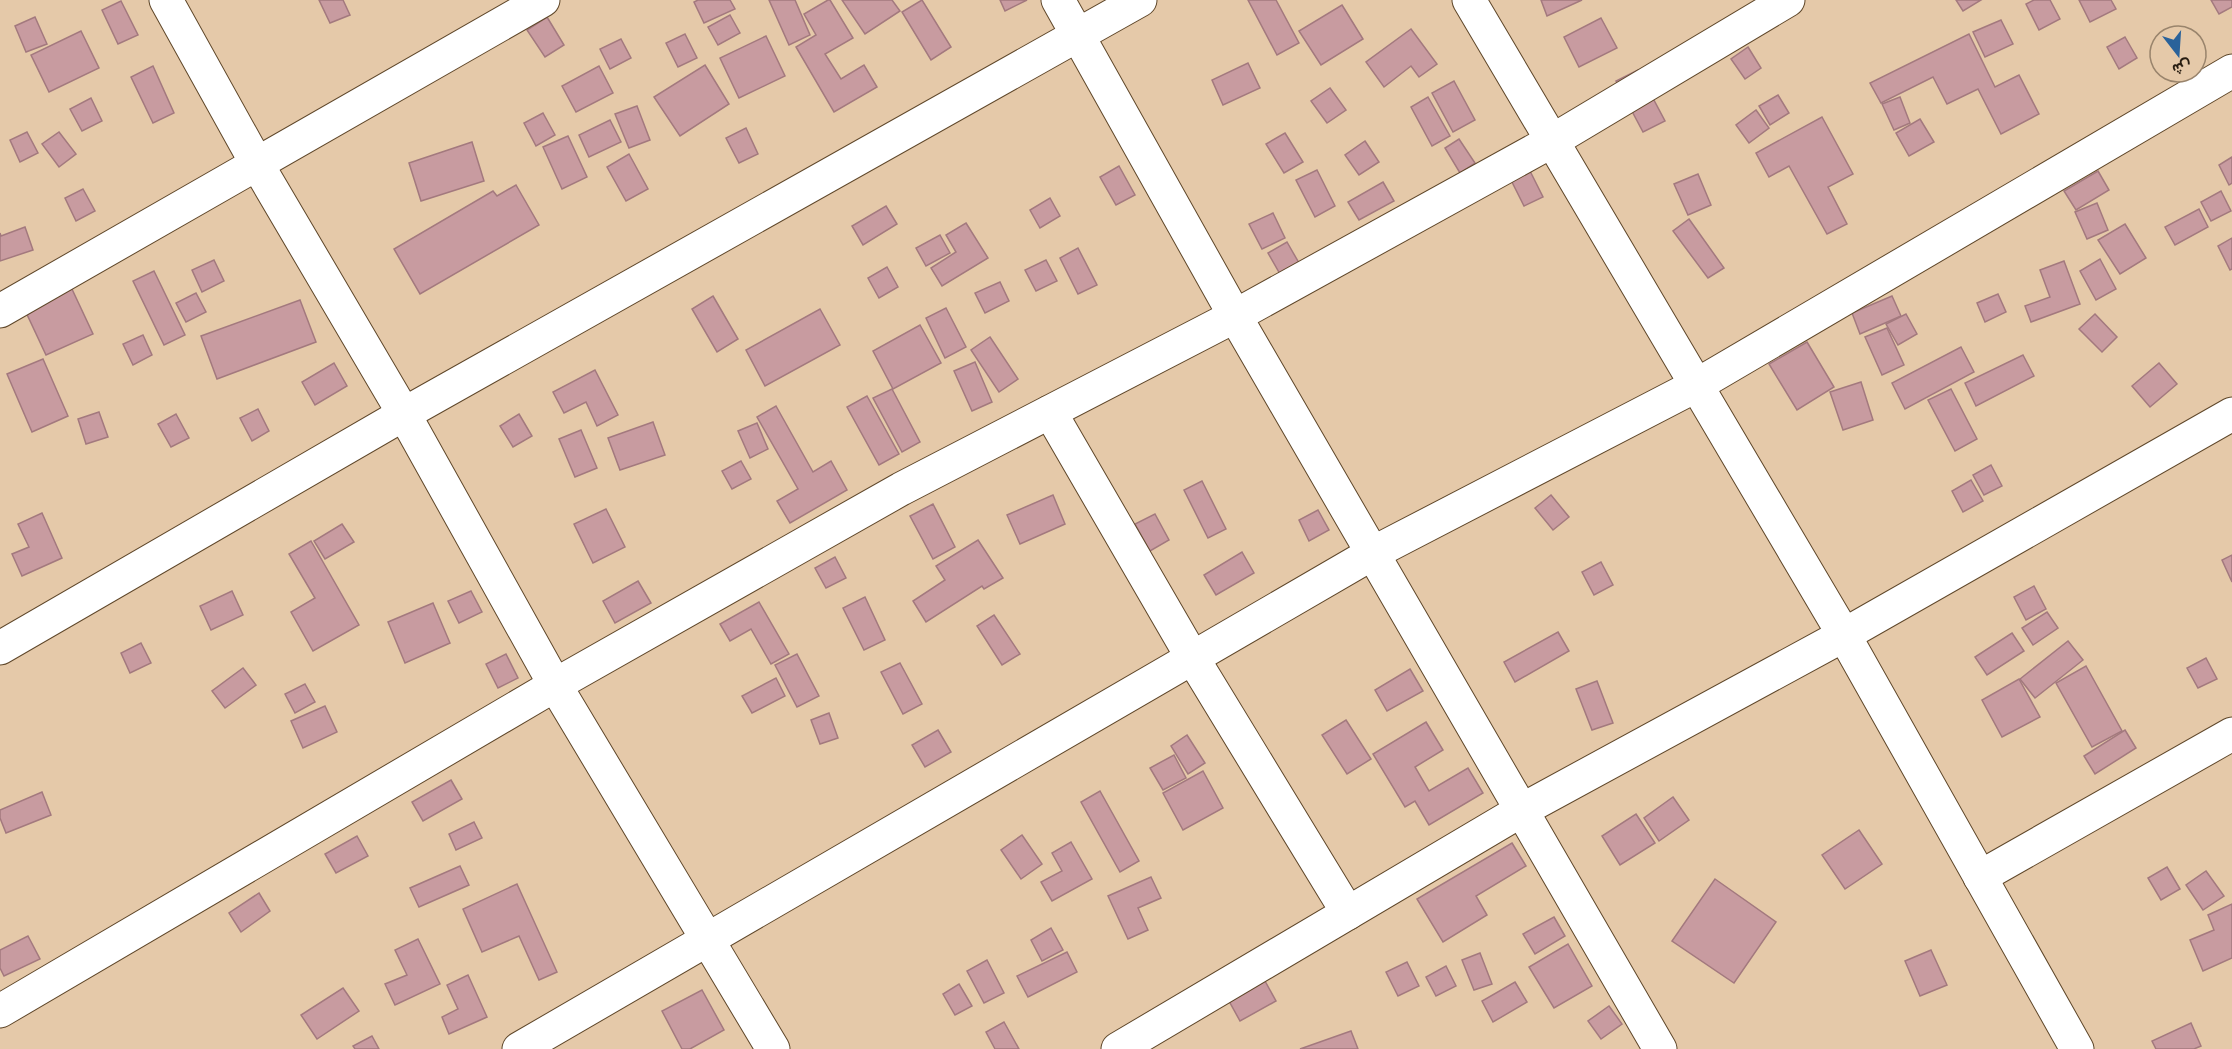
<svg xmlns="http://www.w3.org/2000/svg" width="2232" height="1049" viewBox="0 0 2232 1049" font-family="'Roboto Condensed',Vazirmatn,sans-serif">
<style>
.building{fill:#c89ba0;stroke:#a3797e;stroke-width:1.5}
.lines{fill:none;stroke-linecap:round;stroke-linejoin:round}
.minor-casing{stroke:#5f472a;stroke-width:35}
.minor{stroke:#fff;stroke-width:33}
</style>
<rect width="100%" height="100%" fill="#e5c9a9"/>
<g class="building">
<path d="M 319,0 L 343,0 L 350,15 L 330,23 Z"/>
<path d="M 698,0 L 730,0 L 735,9 L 704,23 L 694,2 Z"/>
<path d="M 769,0 L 795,0 L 810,35 L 789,45 Z"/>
<path d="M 828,0 L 830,0 L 853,38 L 825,54 L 841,79 L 864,65 L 877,87 L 834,112 L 796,47 L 816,35 L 804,14 Z"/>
<path d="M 842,0 L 892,0 L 900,11 L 865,34 Z"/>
<path d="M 922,0 L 951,47 L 931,60 L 902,12 Z"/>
<path d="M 1000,0 L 1027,0 L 1005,11 Z"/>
<path d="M 1248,0 L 1276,0 L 1299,43 L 1277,55 Z"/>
<path d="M 1541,0 L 1582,0 L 1547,16 Z"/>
<path d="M 1956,0 L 1981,0 L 1963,11 Z"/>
<path d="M 2034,0 L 2050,0 L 2060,19 L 2039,30 L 2026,4 Z"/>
<path d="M 2079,0 L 2111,0 L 2116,9 L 2090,22 Z"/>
<path d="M 2211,0 L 2232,0 L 2232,7 L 2219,14 Z"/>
<path d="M 121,1 L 138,35 L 118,44 L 102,10 Z"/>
<path d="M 1342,5 L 1363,39 L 1321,65 L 1299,31 Z"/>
<path d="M 730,15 L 740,33 L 718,45 L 708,27 Z"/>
<path d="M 35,17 L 47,44 L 26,52 L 15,26 Z"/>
<path d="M 547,17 L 564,45 L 545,57 L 527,30 Z"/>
<path d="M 1601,18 L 1617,48 L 1579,67 L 1564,37 Z"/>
<path d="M 2001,20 L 2013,44 L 1985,57 L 1973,32 Z"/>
<path d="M 1411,29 L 1437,64 L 1419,77 L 1411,66 L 1384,87 L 1366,62 Z"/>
<path d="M 81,31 L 99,68 L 49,92 L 31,55 Z"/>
<path d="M 685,34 L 697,58 L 678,67 L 666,43 Z"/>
<path d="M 1969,34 L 1995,87 L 2019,75 L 2039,114 L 2001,134 L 1978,89 L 1947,104 L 1933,77 L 1881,103 L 1870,83 Z"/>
<path d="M 766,36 L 785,76 L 739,98 L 720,58 Z"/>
<path d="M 2125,37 L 2137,58 L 2119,69 L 2107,47 Z"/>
<path d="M 621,39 L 631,58 L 610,69 L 600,49 Z"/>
<path d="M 1748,47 L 1761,68 L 1745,79 L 1731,59 Z"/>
<path d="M 1248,63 L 1260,88 L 1223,105 L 1212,80 Z"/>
<path d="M 705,65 L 729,104 L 680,136 L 654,97 Z"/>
<path d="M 153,66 L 174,113 L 153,123 L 131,77 Z"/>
<path d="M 599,66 L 613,93 L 576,112 L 562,86 Z"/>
<path d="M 1638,70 L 1665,121 L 1643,132 L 1616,81 Z"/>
<path d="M 1454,81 L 1475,120 L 1453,132 L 1432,93 Z"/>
<path d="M 1330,88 L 1346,110 L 1327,123 L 1311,101 Z"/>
<path d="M 1778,95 L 1789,113 L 1770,125 L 1759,106 Z"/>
<path d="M 1428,97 L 1450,136 L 1432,146 L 1411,107 Z"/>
<path d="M 1900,97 L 1910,123 L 1894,130 L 1882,104 Z"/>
<path d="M 91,98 L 102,121 L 82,131 L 70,109 Z"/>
<path d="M 637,106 L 650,140 L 629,148 L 615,114 Z"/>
<path d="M 1756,110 L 1769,128 L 1749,143 L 1736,125 Z"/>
<path d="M 543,113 L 555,135 L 536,146 L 524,123 Z"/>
<path d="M 1822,117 L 1853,174 L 1828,187 L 1847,224 L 1827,234 L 1789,166 L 1769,177 L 1756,153 Z"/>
<path d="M 1920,119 L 1934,142 L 1909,156 L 1896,133 Z"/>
<path d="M 610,120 L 621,142 L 589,157 L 579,135 Z"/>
<path d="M 746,128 L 758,154 L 739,163 L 726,138 Z"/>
<path d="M 27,132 L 38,153 L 20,162 L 10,140 Z"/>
<path d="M 59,132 L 76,154 L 59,167 L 42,144 Z"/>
<path d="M 1285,133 L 1303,162 L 1284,173 L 1266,144 Z"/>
<path d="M 568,136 L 587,177 L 562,189 L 543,147 Z"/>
<path d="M 1459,139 L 1475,163 L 1460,173 L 1445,148 Z"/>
<path d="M 1365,141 L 1379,162 L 1359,175 L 1345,155 Z"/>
<path d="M 472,142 L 484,181 L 421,201 L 409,163 Z"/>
<path d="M 629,154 L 648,189 L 626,201 L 607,167 Z"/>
<path d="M 2232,157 L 2232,183 L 2229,185 L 2219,165 Z"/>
<path d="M 1119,166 L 1135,195 L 1116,205 L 1100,177 Z"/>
<path d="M 1529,169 L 1543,197 L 1524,206 L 1510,178 Z"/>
<path d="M 1317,170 L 1335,206 L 1315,217 L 1296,180 Z"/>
<path d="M 2098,171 L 2109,190 L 2076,210 L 2064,191 Z"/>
<path d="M 1698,174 L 1711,205 L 1688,215 L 1674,184 Z"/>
<path d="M 1383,182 L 1394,201 L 1359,220 L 1348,202 Z"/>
<path d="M 516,185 L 539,225 L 420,294 L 394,249 L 493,191 L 497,196 Z"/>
<path d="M 83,189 L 95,211 L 76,221 L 65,198 Z"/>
<path d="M 2221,191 L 2231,211 L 2211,221 L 2201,202 Z"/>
<path d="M 1050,198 L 1060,216 L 1040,228 L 1030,210 Z"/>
<path d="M 2097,203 L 2108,230 L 2087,239 L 2075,212 Z"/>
<path d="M 886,206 L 897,224 L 863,245 L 852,226 Z"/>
<path d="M 2199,209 L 2208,227 L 2175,245 L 2165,227 Z"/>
<path d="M 1273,213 L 1285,238 L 1262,249 L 1249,224 Z"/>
<path d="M 1689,219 L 1724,268 L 1708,278 L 1673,231 Z"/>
<path d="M 966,223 L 988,258 L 942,286 L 931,268 L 956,252 L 946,235 Z"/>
<path d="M 2125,224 L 2146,258 L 2120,274 L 2098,240 Z"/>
<path d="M 25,227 L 33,250 L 0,261 L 0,233 L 1,236 Z"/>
<path d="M 940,235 L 950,253 L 926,266 L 916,248 Z"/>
<path d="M 2232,238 L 2232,269 L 2230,270 L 2218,246 Z"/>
<path d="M 1287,242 L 1299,263 L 1280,274 L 1268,253 Z"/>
<path d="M 1078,248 L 1097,285 L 1078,294 L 1060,258 Z"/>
<path d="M 2100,259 L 2116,289 L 2096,300 L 2080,271 Z"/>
<path d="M 214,260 L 224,281 L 202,292 L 192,270 Z"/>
<path d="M 1046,260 L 1057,281 L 1036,291 L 1025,270 Z"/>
<path d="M 2064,261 L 2080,304 L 2031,322 L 2025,306 L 2050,297 L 2040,270 Z"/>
<path d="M 887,267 L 898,287 L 879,298 L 868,278 Z"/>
<path d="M 154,271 L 185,335 L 164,345 L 133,281 Z"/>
<path d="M 1000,282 L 1009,301 L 985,313 L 975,293 Z"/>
<path d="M 71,287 L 93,334 L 46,355 L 24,308 Z"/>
<path d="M 196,293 L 206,312 L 186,322 L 176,303 Z"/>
<path d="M 1998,294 L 2006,312 L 1985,322 L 1977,303 Z"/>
<path d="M 713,296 L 738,339 L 717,352 L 692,309 Z"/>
<path d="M 1892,296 L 1901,316 L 1860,334 L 1852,313 Z"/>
<path d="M 300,300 L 316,342 L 217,379 L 201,336 Z"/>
<path d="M 946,308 L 966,347 L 945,358 L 926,318 Z"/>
<path d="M 820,309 L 840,345 L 765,386 L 746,350 Z"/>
<path d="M 1906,314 L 1917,334 L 1898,345 L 1886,324 Z"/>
<path d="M 2095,314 L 2117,337 L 2102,352 L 2079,329 Z"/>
<path d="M 920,325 L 941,363 L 893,389 L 873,351 Z"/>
<path d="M 1887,328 L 1904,365 L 1882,375 L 1865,337 Z"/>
<path d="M 143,335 L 152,355 L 133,365 L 123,344 Z"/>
<path d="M 990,337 L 1018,379 L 999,392 L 971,350 Z"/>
<path d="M 1807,342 L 1834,387 L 1797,410 L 1769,364 Z"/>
<path d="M 1961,347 L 1974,372 L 1905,409 L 1892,383 Z"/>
<path d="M 2023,355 L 2034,376 L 1976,406 L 1965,383 Z"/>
<path d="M 43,359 L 68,416 L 32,432 L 7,374 Z"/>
<path d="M 975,362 L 992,402 L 972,411 L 954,371 Z"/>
<path d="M 334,363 L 347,386 L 315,405 L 302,382 Z"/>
<path d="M 2159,363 L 2177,384 L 2150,407 L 2132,386 Z"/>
<path d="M 595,370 L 618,415 L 597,426 L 586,402 L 564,413 L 553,392 Z"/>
<path d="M 1861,382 L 1873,420 L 1843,430 L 1830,392 Z"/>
<path d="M 892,389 L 920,442 L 902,452 L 873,398 Z"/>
<path d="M 1951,389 L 1977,439 L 1955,451 L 1928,400 Z"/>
<path d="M 867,396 L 899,454 L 879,465 L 847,407 Z"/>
<path d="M 776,406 L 813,472 L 831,461 L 847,490 L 790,523 L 777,501 L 798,489 L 757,417 Z"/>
<path d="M 258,409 L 269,431 L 252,441 L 240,418 Z"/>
<path d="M 99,412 L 108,437 L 86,444 L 78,419 Z"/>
<path d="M 176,414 L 189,438 L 171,447 L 158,424 Z"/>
<path d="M 519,414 L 532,436 L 513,447 L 500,426 Z"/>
<path d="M 653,422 L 665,455 L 620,470 L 608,438 Z"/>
<path d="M 757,423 L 768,449 L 750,458 L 738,431 Z"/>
<path d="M 581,430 L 597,468 L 575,477 L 559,439 Z"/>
<path d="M 741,461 L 751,479 L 732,489 L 722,471 Z"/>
<path d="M 1991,465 L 2002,486 L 1984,495 L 1973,475 Z"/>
<path d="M 1971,480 L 1983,501 L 1963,512 L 1952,491 Z"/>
<path d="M 1202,481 L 1226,529 L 1208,538 L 1184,490 Z"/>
<path d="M 1053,495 L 1065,524 L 1020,544 L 1007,515 Z"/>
<path d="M 1551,495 L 1569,517 L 1553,530 L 1535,508 Z"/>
<path d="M 933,504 L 955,547 L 933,559 L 910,516 Z"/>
<path d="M 606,509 L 625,547 L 593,563 L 574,524 Z"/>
<path d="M 1318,510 L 1329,530 L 1309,541 L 1299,520 Z"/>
<path d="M 42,513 L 62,558 L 22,576 L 12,554 L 29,547 L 18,524 Z"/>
<path d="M 1155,514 L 1169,540 L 1150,551 L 1135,524 Z"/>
<path d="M 342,524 L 354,542 L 325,559 L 314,541 Z"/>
<path d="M 978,540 L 1003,578 L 984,589 L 982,586 L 926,622 L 913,601 L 945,580 L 936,566 Z"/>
<path d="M 311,541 L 359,625 L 313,651 L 291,612 L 315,598 L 289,554 Z"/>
<path d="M 1242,552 L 1254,573 L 1216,595 L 1204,575 Z"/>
<path d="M 2232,555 L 2232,582 L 2222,560 Z"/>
<path d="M 835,557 L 846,578 L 826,588 L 815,568 Z"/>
<path d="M 1601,562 L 1613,585 L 1594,595 L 1582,572 Z"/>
<path d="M 638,581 L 651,603 L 615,623 L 603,601 Z"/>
<path d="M 2034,586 L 2046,609 L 2026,620 L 2014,597 Z"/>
<path d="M 232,591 L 243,615 L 211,630 L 200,606 Z"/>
<path d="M 471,591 L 482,612 L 459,623 L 448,601 Z"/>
<path d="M 865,597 L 885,640 L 864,650 L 843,608 Z"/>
<path d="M 759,602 L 789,654 L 771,664 L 751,629 L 730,641 L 720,624 Z"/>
<path d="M 433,603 L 450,643 L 405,663 L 388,622 Z"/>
<path d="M 2047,612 L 2058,628 L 2033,645 L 2022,628 Z"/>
<path d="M 994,615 L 1020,654 L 1002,665 L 977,626 Z"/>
<path d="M 1558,632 L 1569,651 L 1515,682 L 1504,662 Z"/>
<path d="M 2012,633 L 2024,651 L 1987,675 L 1975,657 Z"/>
<path d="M 2068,641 L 2083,660 L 2035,698 L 2020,679 Z"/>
<path d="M 141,643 L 151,663 L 130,673 L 121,653 Z"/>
<path d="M 506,654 L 518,678 L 498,688 L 486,664 Z"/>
<path d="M 797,654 L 819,696 L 797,707 L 775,665 Z"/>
<path d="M 2206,658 L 2217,679 L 2198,688 L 2187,668 Z"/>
<path d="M 900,663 L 922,704 L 903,714 L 881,672 Z"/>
<path d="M 2086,666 L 2122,731 L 2092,747 L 2056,683 Z"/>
<path d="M 243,668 L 256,685 L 225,708 L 212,691 Z"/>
<path d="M 1410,669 L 1423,691 L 1387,711 L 1375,690 Z"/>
<path d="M 776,678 L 785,696 L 752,713 L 742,696 Z"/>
<path d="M 2019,679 L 2040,717 L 2002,737 L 1982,700 Z"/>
<path d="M 1597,681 L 1613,723 L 1592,730 L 1576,689 Z"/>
<path d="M 305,684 L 315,702 L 295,713 L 285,694 Z"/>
<path d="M 325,706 L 337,732 L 303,748 L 291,721 Z"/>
<path d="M 829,713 L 838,738 L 820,744 L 811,720 Z"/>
<path d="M 1346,720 L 1371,759 L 1347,774 L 1322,735 Z"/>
<path d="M 1426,722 L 1443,750 L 1415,767 L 1429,791 L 1468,768 L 1483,793 L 1429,825 L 1415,801 L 1405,807 L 1373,754 Z"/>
<path d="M 938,730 L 951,752 L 925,767 L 912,745 Z"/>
<path d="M 2125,730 L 2136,748 L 2095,774 L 2084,756 Z"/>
<path d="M 1187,735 L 1205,763 L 1188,774 L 1171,746 Z"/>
<path d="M 1174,755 L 1186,778 L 1163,790 L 1150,768 Z"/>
<path d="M 1203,771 L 1223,808 L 1183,830 L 1163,793 Z"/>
<path d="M 451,780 L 462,799 L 423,821 L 412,802 Z"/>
<path d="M 1100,791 L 1139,861 L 1120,872 L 1081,802 Z"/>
<path d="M 42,792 L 51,815 L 6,833 L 0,818 L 0,810 Z"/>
<path d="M 1673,797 L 1689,820 L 1659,841 L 1644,818 Z"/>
<path d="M 1636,814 L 1655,843 L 1620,865 L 1602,836 Z"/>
<path d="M 474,822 L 482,838 L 456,850 L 449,834 Z"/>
<path d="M 1859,830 L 1882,864 L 1845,889 L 1822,855 Z"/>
<path d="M 1022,835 L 1042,864 L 1021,879 L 1001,850 Z"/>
<path d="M 357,836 L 368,856 L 336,873 L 325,854 Z"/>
<path d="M 1071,842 L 1092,879 L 1052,901 L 1041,882 L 1062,871 L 1052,853 Z"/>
<path d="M 1512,843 L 1526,866 L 1476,896 L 1487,915 L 1443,942 L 1417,899 Z"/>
<path d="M 460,866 L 469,885 L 419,907 L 410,888 Z"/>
<path d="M 2167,867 L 2180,889 L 2161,900 L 2148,878 Z"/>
<path d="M 2206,871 L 2224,896 L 2203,910 L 2186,885 Z"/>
<path d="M 1151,877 L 1161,898 L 1138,908 L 1148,930 L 1128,939 L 1108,896 Z"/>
<path d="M 1715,879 L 1776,922 L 1734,983 L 1672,941 Z"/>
<path d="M 517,884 L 557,972 L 539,980 L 519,936 L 482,952 L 463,909 Z"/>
<path d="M 259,893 L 270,911 L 241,932 L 229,913 Z"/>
<path d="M 2232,904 L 2232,958 L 2203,971 L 2190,940 L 2214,930 L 2208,915 Z"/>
<path d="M 1554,917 L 1565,936 L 1535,954 L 1523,934 Z"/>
<path d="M 1051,928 L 1063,950 L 1042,961 L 1031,940 Z"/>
<path d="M 28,936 L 40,959 L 4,976 L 0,968 L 0,950 Z"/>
<path d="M 418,939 L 440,984 L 395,1005 L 385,984 L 407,975 L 395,950 Z"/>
<path d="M 1568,944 L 1592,986 L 1554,1008 L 1529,967 Z"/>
<path d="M 1931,950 L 1947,985 L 1920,996 L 1905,961 Z"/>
<path d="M 1067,952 L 1077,972 L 1028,997 L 1017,976 Z"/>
<path d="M 1480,953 L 1492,984 L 1474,990 L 1462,960 Z"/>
<path d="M 987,960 L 1004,993 L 984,1003 L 967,971 Z"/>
<path d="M 1407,962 L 1419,986 L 1398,996 L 1386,972 Z"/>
<path d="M 1446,966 L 1456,986 L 1436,996 L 1426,977 Z"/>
<path d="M 468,975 L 487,1017 L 449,1034 L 442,1017 L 458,1009 L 447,985 Z"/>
<path d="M 1265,981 L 1276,1001 L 1240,1021 L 1229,1001 Z"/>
<path d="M 1515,982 L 1527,1002 L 1493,1022 L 1482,1001 Z"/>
<path d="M 959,984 L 972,1006 L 955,1015 L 943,994 Z"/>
<path d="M 343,988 L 359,1011 L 317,1039 L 301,1015 Z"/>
<path d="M 702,990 L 724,1030 L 690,1049 L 682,1049 L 662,1011 Z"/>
<path d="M 1609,1006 L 1622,1024 L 1601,1039 L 1588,1021 Z"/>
<path d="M 1004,1022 L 1019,1049 L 995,1049 L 986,1032 Z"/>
<path d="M 2191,1023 L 2201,1046 L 2194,1049 L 2156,1049 L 2152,1041 Z"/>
<path d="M 1351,1031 L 1358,1049 L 1300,1049 Z"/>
<path d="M 372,1036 L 379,1049 L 355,1049 L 353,1046 Z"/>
</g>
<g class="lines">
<g class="minor-casing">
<g id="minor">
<path d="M 166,0 L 257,164 L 404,414 L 555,685 L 773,1049"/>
<path d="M 1058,0 L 1235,316 L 1660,1049"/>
<path d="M 1469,0 L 1844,635 L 2077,1049"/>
<path d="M 0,311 L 543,0"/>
<path d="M 1050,412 L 1192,657 L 1348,913"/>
<path d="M 0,648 L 404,414 L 1140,0"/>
<path d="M 1980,877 L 2232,734"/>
<path d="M 0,1011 L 555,685 L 901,489 L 1235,316 L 1552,141 L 1788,0"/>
<path d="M 519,1049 L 1373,553 L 1697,385 L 2232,71"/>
<path d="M 1118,1049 L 1522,810 L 1844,635 L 2232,414"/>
</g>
</g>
<use href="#minor" class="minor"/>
</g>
<g transform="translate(2178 54) rotate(163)"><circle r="28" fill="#e5c9a9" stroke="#99846c" stroke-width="1.5"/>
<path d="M0-4.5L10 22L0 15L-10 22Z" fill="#2a629a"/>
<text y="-9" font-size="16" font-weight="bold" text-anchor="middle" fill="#281d11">ش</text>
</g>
</svg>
